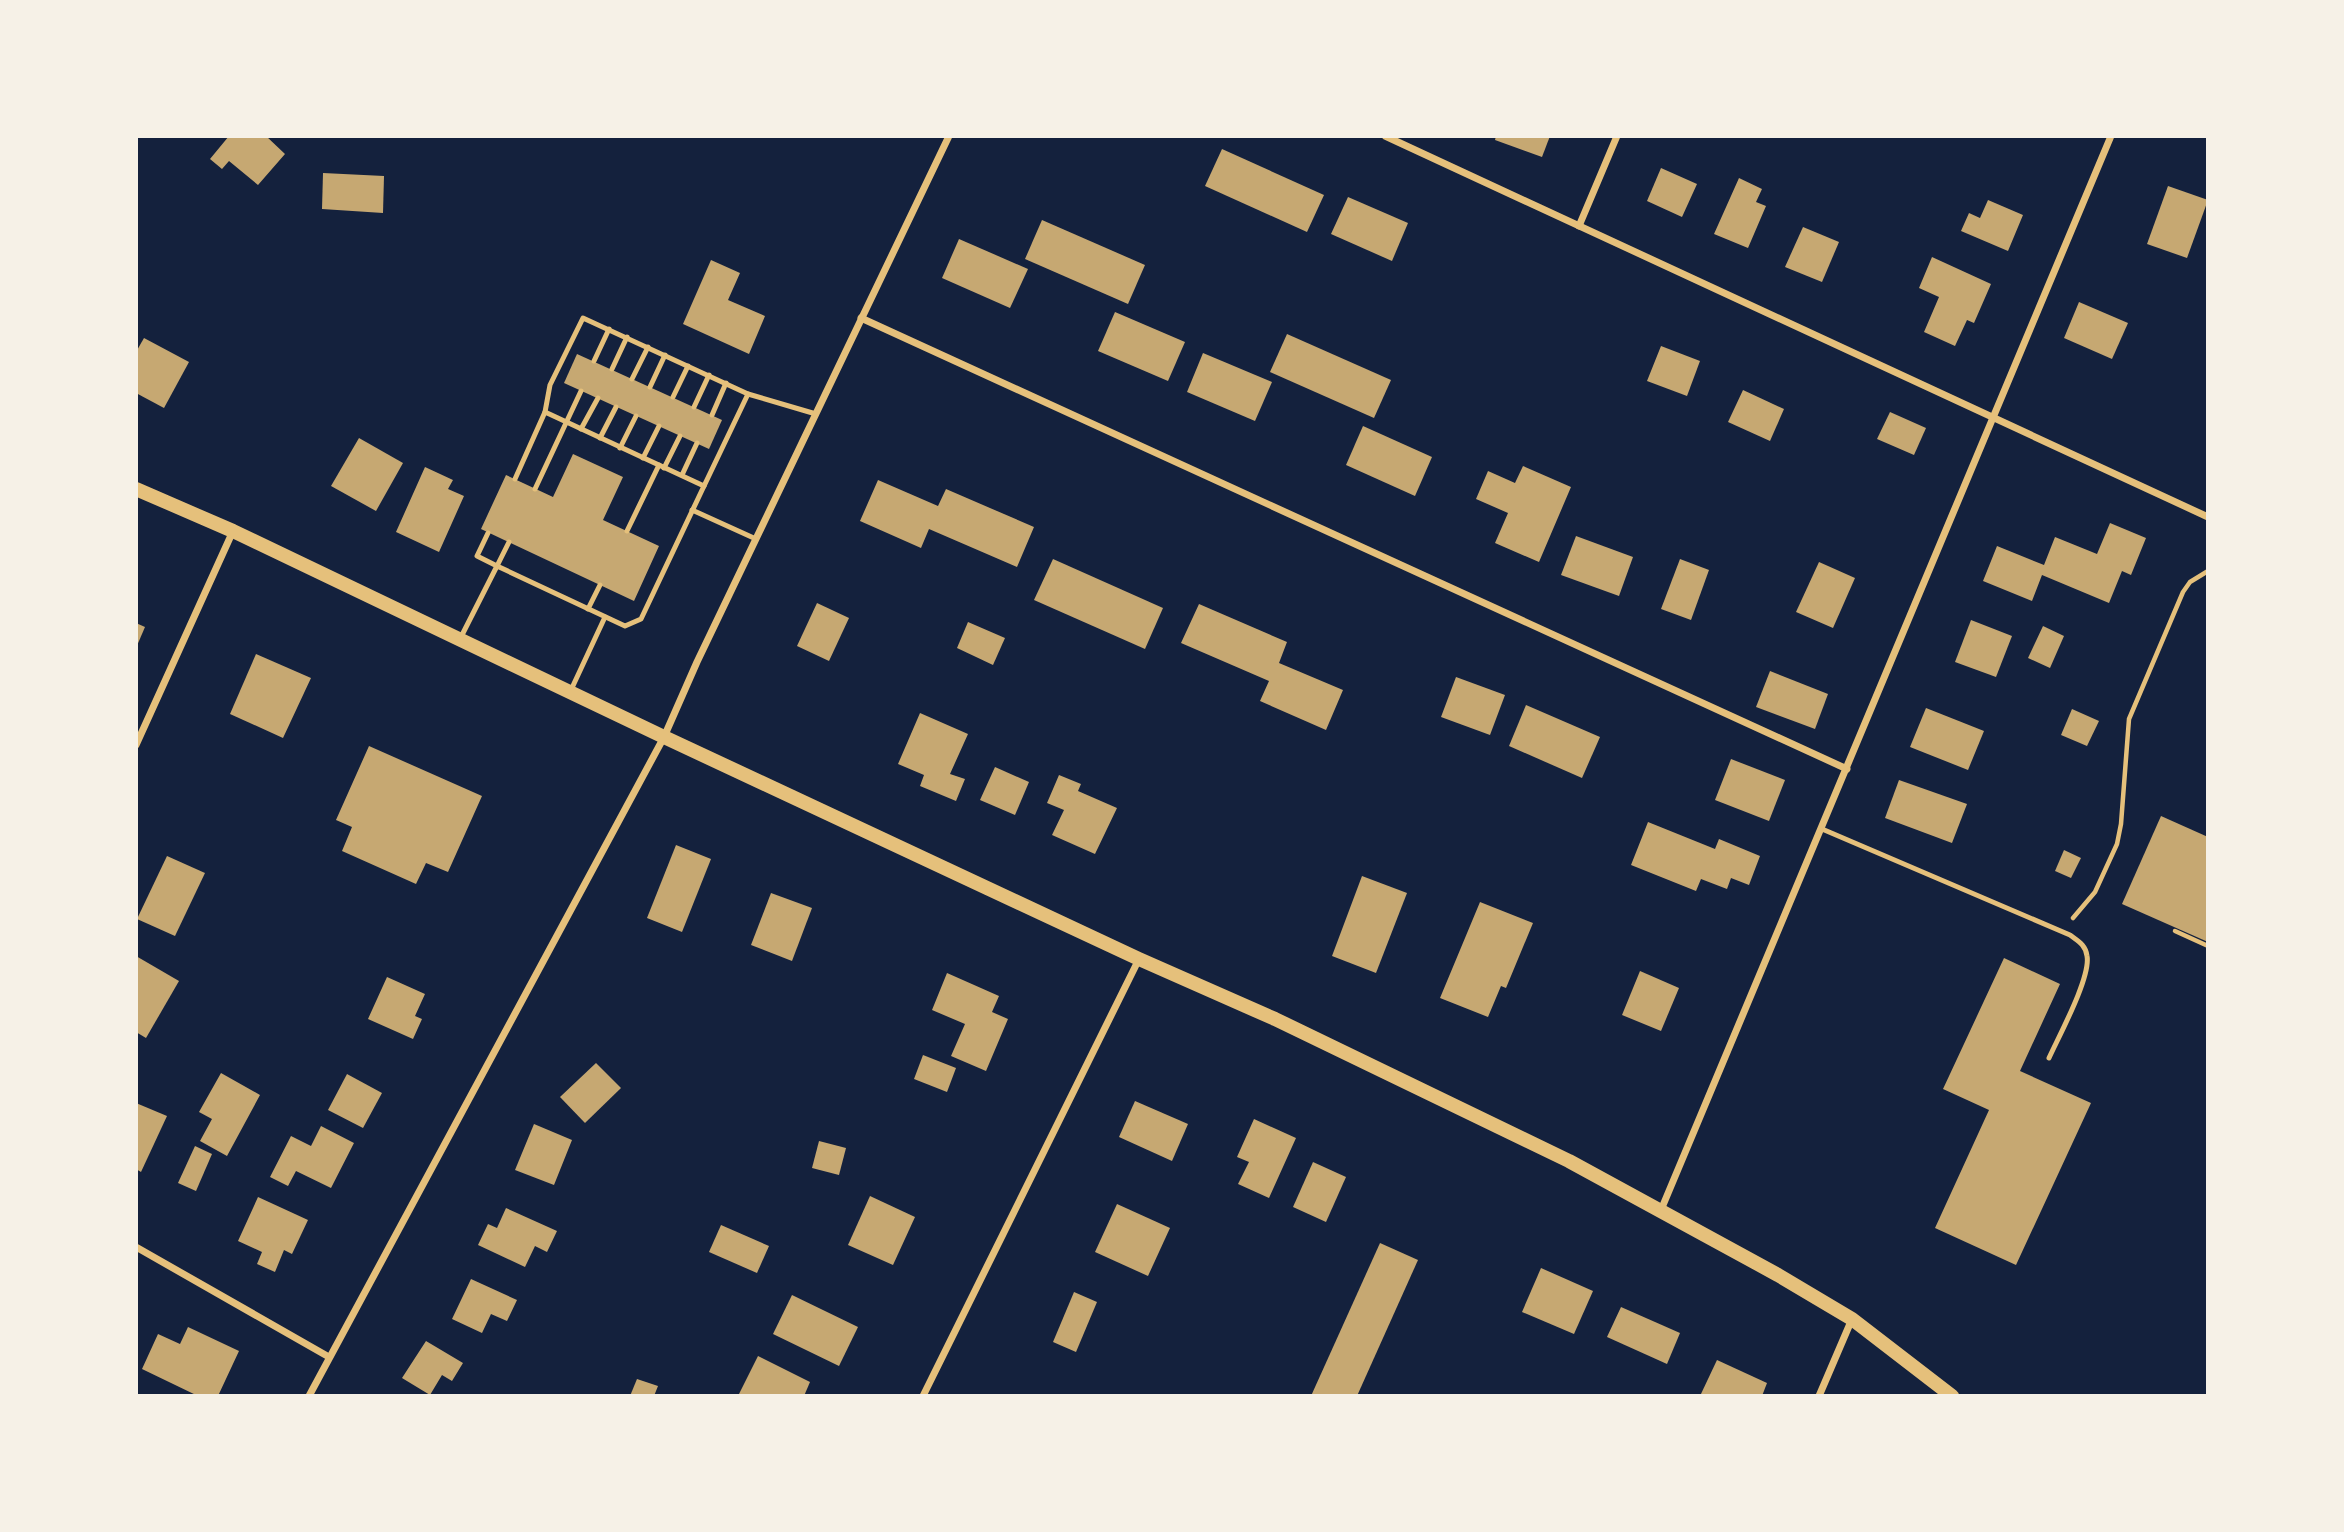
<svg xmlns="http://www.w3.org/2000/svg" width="2344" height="1532" viewBox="0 0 2344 1532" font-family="'DM Sans',sans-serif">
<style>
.building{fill:#c6a872}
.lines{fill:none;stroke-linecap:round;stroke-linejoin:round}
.path{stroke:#e5c07b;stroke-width:4.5}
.service{stroke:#e5c07b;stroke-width:5}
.minor{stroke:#e5c07b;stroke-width:7}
.secondary{stroke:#e5c07b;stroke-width:14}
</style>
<rect width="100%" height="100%" fill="#14213d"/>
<g class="building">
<path d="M 229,136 L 266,136 L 285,154 L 258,185 L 229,161 L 222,169 L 210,159 Z"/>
<path d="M 1496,136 L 1550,136 L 1542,157 L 1495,140 Z"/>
<path d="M 1222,149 L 1324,195 L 1307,232 L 1205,186 Z"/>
<path d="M 1661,168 L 1697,184 L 1682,217 L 1647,201 Z"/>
<path d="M 323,173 L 384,176 L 383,213 L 322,209 Z"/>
<path d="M 1739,178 L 1762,189 L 1756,202 L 1766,206 L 1748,248 L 1714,234 Z"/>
<path d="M 2168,186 L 2208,200 L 2187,258 L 2147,244 Z"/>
<path d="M 1348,197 L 1408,223 L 1392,261 L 1331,234 Z"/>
<path d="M 1988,200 L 2023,215 L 2008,251 L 1961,231 L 1969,213 L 1980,218 Z"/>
<path d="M 1042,220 L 1145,265 L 1128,304 L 1025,259 Z"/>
<path d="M 1803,227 L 1839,242 L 1822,282 L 1785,267 Z"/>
<path d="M 959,239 L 1028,269 L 1010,308 L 942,278 Z"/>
<path d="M 1932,257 L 1991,284 L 1974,323 L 1967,320 L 1955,346 L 1924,332 L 1939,297 L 1919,288 Z"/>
<path d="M 711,260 L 740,273 L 728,300 L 765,316 L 749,354 L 683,324 Z"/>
<path d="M 2079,302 L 2128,323 L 2112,359 L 2064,338 Z"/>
<path d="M 1115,312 L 1185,342 L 1168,381 L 1098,351 Z"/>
<path d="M 1287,334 L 1391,380 L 1374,418 L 1270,372 Z"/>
<path d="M 144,338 L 189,362 L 164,408 L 136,393 L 136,352 Z"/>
<path d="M 1661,346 L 1700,361 L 1687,396 L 1647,381 Z"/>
<path d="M 1203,353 L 1272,382 L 1255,421 L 1187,392 Z"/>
<path d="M 577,354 L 722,420 L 709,449 L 564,383 Z"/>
<path d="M 1743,390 L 1784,409 L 1770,441 L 1728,422 Z"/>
<path d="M 1890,412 L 1926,428 L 1914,455 L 1877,439 Z"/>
<path d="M 1363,426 L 1432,457 L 1415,496 L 1346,465 Z"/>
<path d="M 359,438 L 403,463 L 376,511 L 331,486 Z"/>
<path d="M 573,454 L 623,477 L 603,520 L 659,546 L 634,601 L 481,529 L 506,475 L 553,497 Z"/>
<path d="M 1523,466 L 1571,487 L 1539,562 L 1495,543 L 1508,513 L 1476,499 L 1488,471 L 1515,483 Z"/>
<path d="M 425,467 L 453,480 L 448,489 L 464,496 L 439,552 L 396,532 Z"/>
<path d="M 878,480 L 938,506 L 946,489 L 1034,527 L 1017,567 L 929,529 L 921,548 L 860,521 Z"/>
<path d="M 2110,523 L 2146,538 L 2131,575 L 2122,571 L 2109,603 L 2042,575 L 2032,601 L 1983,581 L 1997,546 L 2044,565 L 2055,537 L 2097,554 Z"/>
<path d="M 1576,536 L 1633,557 L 1619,596 L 1561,575 Z"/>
<path d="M 1053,559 L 1163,608 L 1145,649 L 1034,600 Z"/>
<path d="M 1680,559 L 1709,570 L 1691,620 L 1661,609 Z"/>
<path d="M 1819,562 L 1855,578 L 1833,628 L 1796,612 Z"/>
<path d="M 817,603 L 849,618 L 829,661 L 797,646 Z"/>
<path d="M 1199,604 L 1287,642 L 1279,663 L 1343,690 L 1326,730 L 1260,701 L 1269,681 L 1181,643 Z"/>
<path d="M 1971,620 L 2012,636 L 1996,677 L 1955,662 Z"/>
<path d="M 968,622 L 1005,638 L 993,665 L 957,648 Z"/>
<path d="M 136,623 L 145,627 L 136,648 Z"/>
<path d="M 2043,626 L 2064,636 L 2050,668 L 2028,658 Z"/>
<path d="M 256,654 L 311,678 L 283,738 L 230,714 Z"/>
<path d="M 1770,671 L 1828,694 L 1815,729 L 1756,707 Z"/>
<path d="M 1456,677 L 1505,695 L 1490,735 L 1441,717 Z"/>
<path d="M 1526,705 L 1600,737 L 1582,778 L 1509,746 Z"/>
<path d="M 1926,708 L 1984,731 L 1968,770 L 1910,747 Z"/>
<path d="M 2072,709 L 2099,721 L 2087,746 L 2061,735 Z"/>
<path d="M 920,713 L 968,734 L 950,774 L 965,779 L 956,801 L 920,786 L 924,775 L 898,764 Z"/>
<path d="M 369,746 L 482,796 L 448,872 L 426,863 L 416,884 L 342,851 L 352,827 L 336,820 Z"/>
<path d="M 1731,759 L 1785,780 L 1769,821 L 1715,800 Z"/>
<path d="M 995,767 L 1029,782 L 1015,815 L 980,800 Z"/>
<path d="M 1059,775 L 1081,784 L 1078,791 L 1117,808 L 1095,854 L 1052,835 L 1064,810 L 1047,803 Z"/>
<path d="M 1899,780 L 1967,804 L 1952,843 L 1885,818 Z"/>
<path d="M 2161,816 L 2208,837 L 2208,942 L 2122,904 Z"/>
<path d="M 1648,822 L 1715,849 L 1719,839 L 1760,856 L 1749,885 L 1731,878 L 1727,889 L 1701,879 L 1696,891 L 1631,865 Z"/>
<path d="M 676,845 L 711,859 L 682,932 L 647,918 Z"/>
<path d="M 2064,850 L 2081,858 L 2071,878 L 2055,871 Z"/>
<path d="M 167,856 L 205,873 L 175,936 L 137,919 Z"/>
<path d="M 1362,876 L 1407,893 L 1376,973 L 1332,956 Z"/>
<path d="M 771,893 L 812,908 L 792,961 L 751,945 Z"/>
<path d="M 1480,902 L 1533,923 L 1506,988 L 1501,986 L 1488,1017 L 1440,998 Z"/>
<path d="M 136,956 L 179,981 L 146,1038 L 136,1032 Z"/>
<path d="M 2004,958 L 2060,984 L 2020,1071 L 2091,1103 L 2016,1265 L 1935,1228 L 1989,1110 L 1943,1089 Z"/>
<path d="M 1640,971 L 1679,988 L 1661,1031 L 1622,1015 Z"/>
<path d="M 947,973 L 999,996 L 992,1012 L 1008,1019 L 986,1071 L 951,1056 L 965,1024 L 932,1010 Z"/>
<path d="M 387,977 L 425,994 L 415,1016 L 422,1019 L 413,1039 L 368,1019 Z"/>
<path d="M 923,1055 L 956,1068 L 947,1092 L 914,1079 Z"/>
<path d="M 596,1063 L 621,1088 L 585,1123 L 560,1097 Z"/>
<path d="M 221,1073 L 260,1095 L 227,1156 L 200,1141 L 212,1119 L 199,1112 Z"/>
<path d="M 347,1074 L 382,1093 L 363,1128 L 328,1110 Z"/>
<path d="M 1135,1101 L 1188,1124 L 1172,1161 L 1119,1137 Z"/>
<path d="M 136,1103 L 167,1116 L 141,1172 L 136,1169 Z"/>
<path d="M 1254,1119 L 1296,1138 L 1269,1198 L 1238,1184 L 1249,1162 L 1237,1157 Z"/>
<path d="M 534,1124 L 572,1140 L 554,1185 L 515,1170 Z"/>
<path d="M 321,1126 L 354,1143 L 331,1188 L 296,1171 L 288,1186 L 270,1177 L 291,1136 L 311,1146 Z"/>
<path d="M 819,1141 L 846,1148 L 839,1175 L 812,1168 Z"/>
<path d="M 195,1146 L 212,1154 L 196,1191 L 178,1183 Z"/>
<path d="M 1313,1162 L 1346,1177 L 1326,1222 L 1293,1207 Z"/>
<path d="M 870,1196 L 915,1217 L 893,1265 L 848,1245 Z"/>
<path d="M 258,1197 L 308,1220 L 292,1254 L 284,1250 L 275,1272 L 257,1264 L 262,1252 L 238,1241 Z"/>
<path d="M 1117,1204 L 1170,1228 L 1148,1276 L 1095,1252 Z"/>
<path d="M 506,1208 L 557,1231 L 547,1252 L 535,1246 L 525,1267 L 478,1245 L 488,1224 L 497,1228 Z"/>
<path d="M 721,1225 L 769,1246 L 757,1273 L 709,1252 Z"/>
<path d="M 1380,1243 L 1418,1260 L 1357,1396 L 1311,1396 Z"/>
<path d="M 1541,1268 L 1593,1291 L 1574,1334 L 1522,1312 Z"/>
<path d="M 471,1279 L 517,1300 L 507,1321 L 491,1314 L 482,1333 L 452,1319 Z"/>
<path d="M 1074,1292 L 1097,1302 L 1076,1352 L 1053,1342 Z"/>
<path d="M 792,1295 L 858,1327 L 839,1366 L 773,1334 Z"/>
<path d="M 1621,1307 L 1680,1333 L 1667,1364 L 1607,1337 Z"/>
<path d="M 188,1327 L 239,1351 L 218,1396 L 198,1396 L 142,1369 L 158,1334 L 180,1344 Z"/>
<path d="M 426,1341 L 463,1363 L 452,1381 L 442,1375 L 430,1395 L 402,1378 Z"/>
<path d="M 758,1356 L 810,1382 L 804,1396 L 738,1396 Z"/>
<path d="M 1717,1360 L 1767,1383 L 1762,1396 L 1700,1396 Z"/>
<path d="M 637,1379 L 658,1386 L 654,1396 L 630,1396 Z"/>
</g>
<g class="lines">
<g class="path">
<path d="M 2073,918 L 2095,892 L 2117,844 L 2121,824 L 2129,719 L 2183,592 L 2190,582 L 2208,571"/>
<path d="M 2175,931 L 2208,946"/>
</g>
<g class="service">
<path d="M 594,361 L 609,329"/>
<path d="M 612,369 L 627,337"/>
<path d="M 632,379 L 648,347"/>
<path d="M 650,387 L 665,355"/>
<path d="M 673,397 L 688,366"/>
<path d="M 694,407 L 709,375"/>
<path d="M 545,412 L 550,385 L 583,318 L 748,394 L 816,414"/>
<path d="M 712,415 L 726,383"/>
<path d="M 581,429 L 598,398"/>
<path d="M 600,438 L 616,407"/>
<path d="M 620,448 L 636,416"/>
<path d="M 643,458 L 659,426"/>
<path d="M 664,468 L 680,436"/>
<path d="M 682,475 L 697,443"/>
<path d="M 704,486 L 748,394"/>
<path d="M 535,489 L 581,391"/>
<path d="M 692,510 L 756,539"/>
<path d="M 627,531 L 659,465"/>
<path d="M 488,533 L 477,556 L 497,566 L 509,542"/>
<path d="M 588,609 L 600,585"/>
<path d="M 461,637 L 497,566 L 625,626 L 641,619 L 704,486 L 545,412 L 515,479"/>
<path d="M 571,690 L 605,617"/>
<path d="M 1822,829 L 2070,935 C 2078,941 2086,945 2087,956 C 2091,977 2059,1036 2049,1058"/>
</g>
<g class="minor">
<path d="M 1385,136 L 2208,517"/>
<path d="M 1579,226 L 1617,136"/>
<path d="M 861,318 L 1847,769"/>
<path d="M 136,745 L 233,531"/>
<path d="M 1661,1210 L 2111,136"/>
<path d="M 136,1247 L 329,1357"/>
<path d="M 309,1396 L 664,737 L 697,662 L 949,136"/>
<path d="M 923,1396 L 1139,959"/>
<path d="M 1819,1396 L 1852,1319"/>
</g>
<path class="secondary" d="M 136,489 L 233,531 L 664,737 L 1139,959 L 1275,1019 L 1569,1161 L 1778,1275 L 1852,1319 L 1952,1396"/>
</g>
<rect width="2344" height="1532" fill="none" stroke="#f6f1e7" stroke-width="276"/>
</svg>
